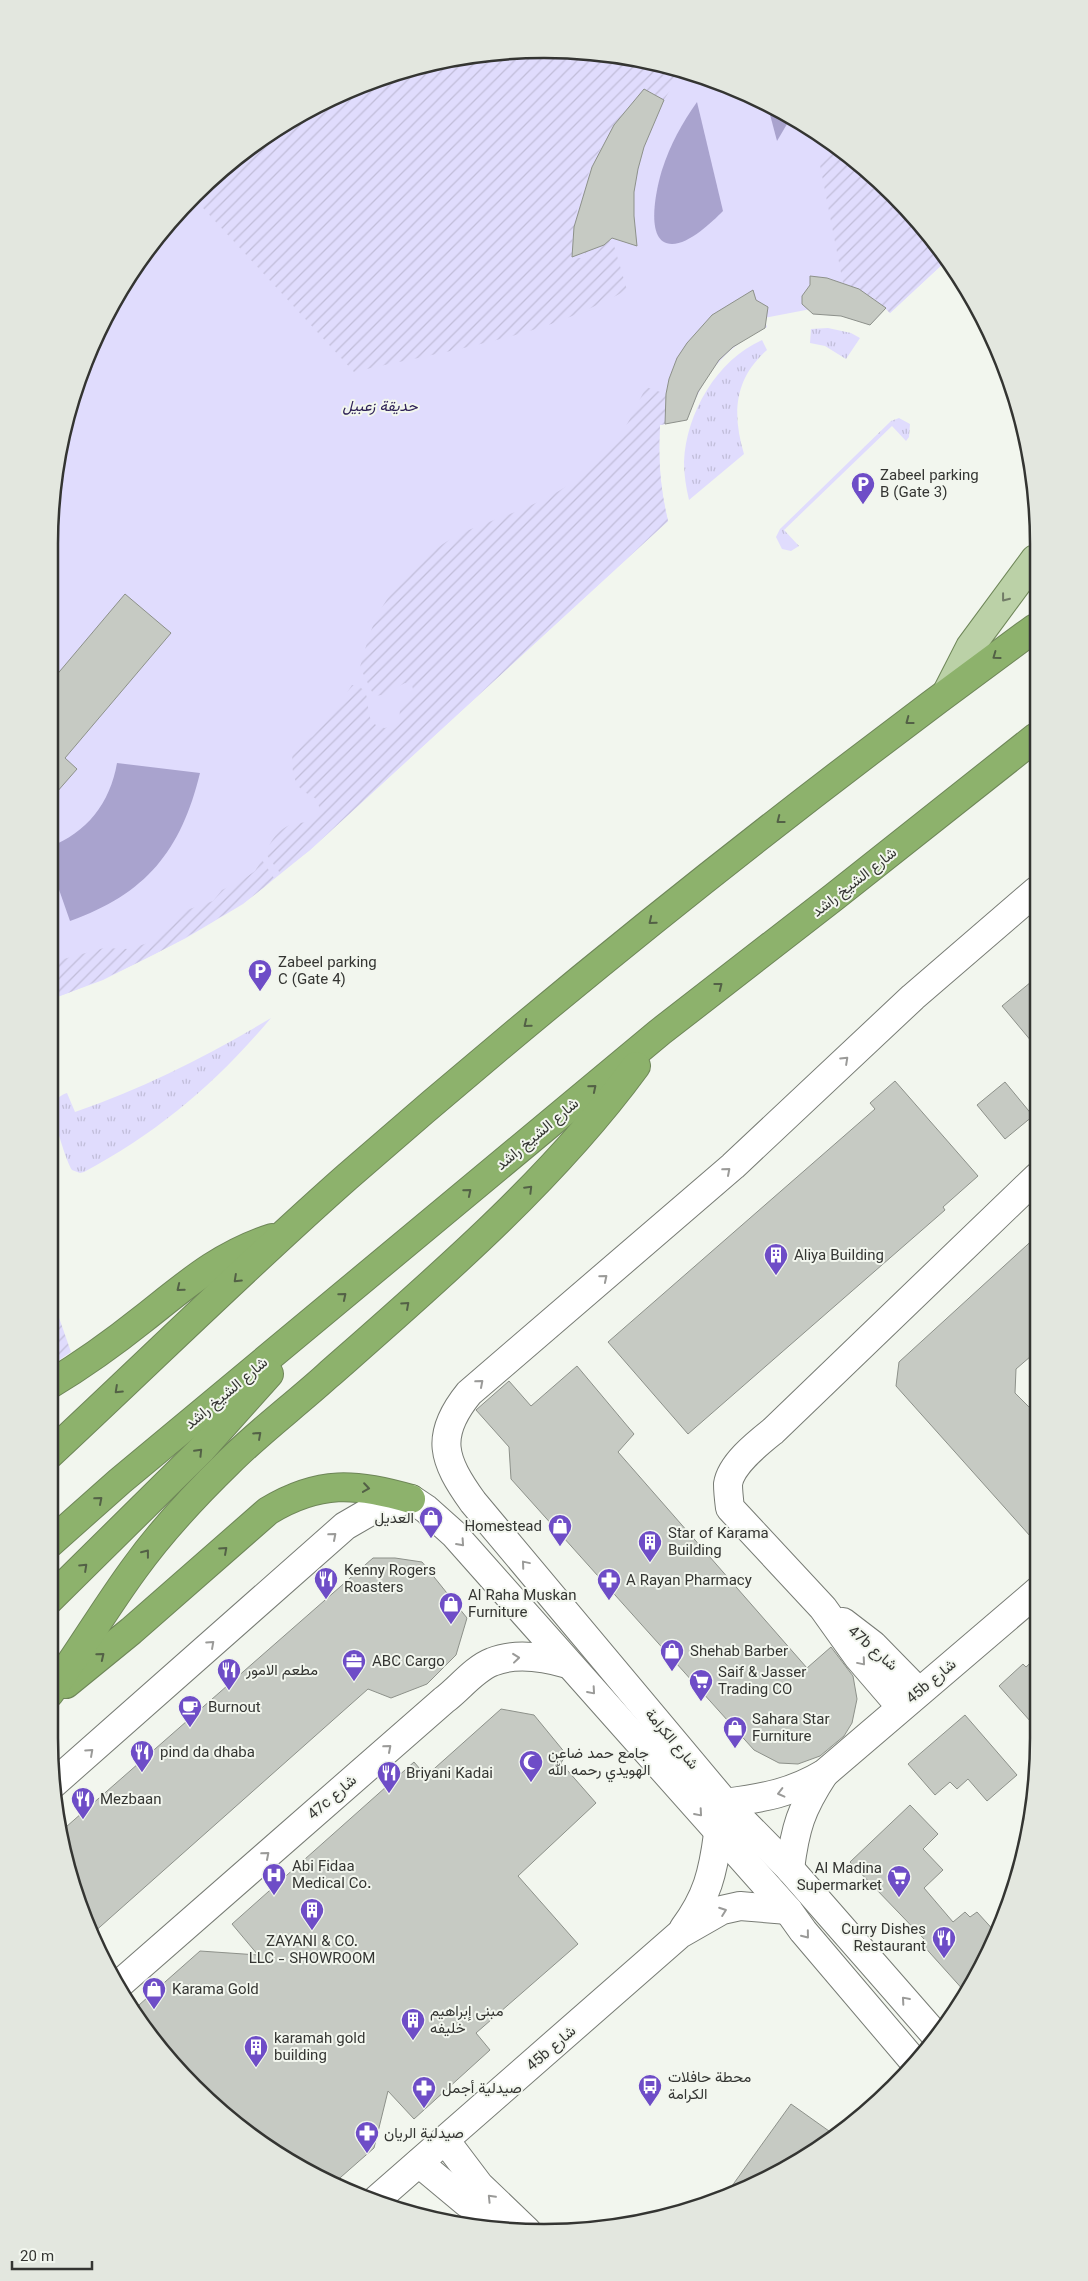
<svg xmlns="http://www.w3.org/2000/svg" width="1088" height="2281" viewBox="0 0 1088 2281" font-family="Georgia,Vazirmatn,serif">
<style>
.grass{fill:url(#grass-tufts)}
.park{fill:#e0dcfd}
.garden{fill:url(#garden-furrows)}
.water{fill:#a9a3ce}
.building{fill:#c6cac3;stroke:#8d918a}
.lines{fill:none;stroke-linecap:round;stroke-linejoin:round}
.minor-casing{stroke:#777b74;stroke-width:30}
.major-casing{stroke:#6e8658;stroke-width:30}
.highway-casing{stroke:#6e8658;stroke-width:30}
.minor{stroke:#fff;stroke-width:28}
.major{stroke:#bbd1a7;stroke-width:28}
.highway{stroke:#8db26c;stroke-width:28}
.oneway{stroke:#717b67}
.oneway2{stroke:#536146}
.oneway3{stroke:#9a9a98}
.labels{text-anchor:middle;stroke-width:4;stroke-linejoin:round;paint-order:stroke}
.park-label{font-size:15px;font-style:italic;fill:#2d2055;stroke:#f2f6ee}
.poi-label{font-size:15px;fill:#343532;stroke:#f2f6ee;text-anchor:start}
.street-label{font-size:15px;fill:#343532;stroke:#f2f6ee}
.rim{fill:none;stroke:#343532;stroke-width:2.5}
</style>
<defs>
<pattern id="grass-tufts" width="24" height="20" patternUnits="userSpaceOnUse" patternTransform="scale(1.25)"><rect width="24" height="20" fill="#e0dcfd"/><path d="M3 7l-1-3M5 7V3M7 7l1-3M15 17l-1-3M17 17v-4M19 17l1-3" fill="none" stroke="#c1bdd9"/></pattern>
<pattern id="garden-furrows" width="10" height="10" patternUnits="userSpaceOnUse" patternTransform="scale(1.25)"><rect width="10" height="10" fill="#e0dcfd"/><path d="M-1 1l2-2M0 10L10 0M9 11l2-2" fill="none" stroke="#c1bdd9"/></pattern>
</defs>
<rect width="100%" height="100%" fill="#f2f6ee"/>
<g class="grass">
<path d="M 828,328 L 851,333 L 860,338 L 846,359 L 825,346 L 810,343 L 811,329 Z"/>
<path d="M 762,340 L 767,350 C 734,379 732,414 744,454 L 689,500 C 686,487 684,475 684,462 C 686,413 717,360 762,340 Z"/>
<path d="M 899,418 L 910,424 L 909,437 L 906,441 L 892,426 L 784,530 L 799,546 L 791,551 L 782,549 L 776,537 L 780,529 L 891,421 Z"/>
<path d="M 271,1018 C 215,1084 160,1131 84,1172 L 80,1173 L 72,1170 C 66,1161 52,1116 54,1106 C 56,1098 61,1095 67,1093 L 75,1112 C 144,1088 208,1056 271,1018 Z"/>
</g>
<path class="park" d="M 544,49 L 641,58 L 734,87 L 845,151 L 937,242 L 947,260 L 890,313 L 886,308 L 870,325 L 841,316 L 812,314 L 811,309 L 764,318 L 767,327 C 723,348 704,375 687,420 L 660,425 C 658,460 660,487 668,521 L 310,850 L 243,904 L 186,938 L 103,980 L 49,1000 L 49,544 L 58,447 L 87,354 L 132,269 L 194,194 L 269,132 L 355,86 L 448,58 Z"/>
<g class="garden">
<path d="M 544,49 L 641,58 L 682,71 L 664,100 L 644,89 C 601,134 571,195 572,258 L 585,258 L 585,245 L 598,248 L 608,241 L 613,242 L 627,290 C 603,303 577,315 551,324 C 487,346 419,357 354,372 L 192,196 L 269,132 L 355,86 L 448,58 Z"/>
<path d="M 837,146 L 845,151 L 937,242 L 947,260 L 890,313 L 874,298 L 843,283 L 820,165 Z"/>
<path d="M 646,387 L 666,394 L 665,424 L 660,425 C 658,458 660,488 668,521 L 310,850 L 280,873 L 266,854 C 270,840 279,828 293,824 C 300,822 307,823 314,820 L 320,810 L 317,800 C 312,795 305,794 300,788 C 291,778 291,758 294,746 L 312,737 L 333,714 L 352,685 C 381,689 355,723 385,728 C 397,725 402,717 399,705 L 414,694 L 412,685 L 405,683 L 382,695 L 374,696 L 360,667 C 365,651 369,632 377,617 C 393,584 424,554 456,536 C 472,528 489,522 505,516 C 539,503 570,488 597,463 C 620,443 633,413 646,387 Z"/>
<path d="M 262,860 L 274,878 C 257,895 236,908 215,920 C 162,953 107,979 49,1000 L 49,984 L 62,968 L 49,970 L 49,963 L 104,948 L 129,949 L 151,942 L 160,935 L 178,913 L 213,901 L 222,890 L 241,881 L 255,871 Z"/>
<path d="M 49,1289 L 71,1352 L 49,1367 Z"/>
</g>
<g class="water">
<path d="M 697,102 L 723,211 C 712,222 689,244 672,244 C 643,244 657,186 662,170 C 670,145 682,123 697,102 Z"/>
<path d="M 768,107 L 790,119 L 777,141 Z"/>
<path d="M 117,763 L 200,773 C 181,851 146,894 70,921 L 49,861 L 49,847 C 87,833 110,803 117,763 Z"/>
</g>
<g class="building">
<path d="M 644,89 L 664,100 L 644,147 L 638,169 L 634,192 L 634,216 L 637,246 L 612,238 L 604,245 L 572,257 L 574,227 L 592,167 L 614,125 Z"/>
<path d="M 810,276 L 827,278 L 859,289 L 886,308 L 870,325 L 841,316 L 813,314 L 802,304 L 802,296 L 810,285 Z"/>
<path d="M 753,290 L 756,300 L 768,307 L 765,328 L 733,347 L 719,360 L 698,392 L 687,420 L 665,424 L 666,394 L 669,379 L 677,358 L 687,343 L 712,315 Z"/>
<path d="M 125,594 L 171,633 L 65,758 L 77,769 L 49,801 L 49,684 Z"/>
<path d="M 1037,977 L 1037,1048 L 1002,1006 Z"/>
<path d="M 895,1081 L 978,1176 L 943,1207 L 945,1210 L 688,1434 L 608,1342 L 875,1109 L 870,1103 Z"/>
<path d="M 1005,1082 L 1033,1116 L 1005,1139 L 977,1105 Z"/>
<path d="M 1038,1235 L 1038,1350 L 1016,1369 L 1015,1393 L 1038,1416 L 1039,1546 L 896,1386 L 899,1362 Z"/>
<path d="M 577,1366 L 634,1434 L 618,1452 L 807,1668 L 831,1647 L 853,1676 L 857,1699 L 852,1723 L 844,1736 L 820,1756 L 798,1764 L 779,1763 L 754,1750 L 511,1479 L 509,1447 L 476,1410 L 509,1381 L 531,1406 Z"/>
<path d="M 373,1558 L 395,1558 L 422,1562 L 467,1618 L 456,1655 L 427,1684 L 391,1698 L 368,1689 L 92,1934 L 75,1896 L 58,1834 Z"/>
<path d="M 1039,1655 L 1039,1731 L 999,1686 L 1023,1664 L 1026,1667 Z"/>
<path d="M 501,1709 L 534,1715 L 566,1754 L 561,1763 L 596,1803 L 518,1876 L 578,1944 L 476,2033 L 490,2050 L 414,2119 L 388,2091 L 374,2148 L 333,2184 L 296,2166 L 228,2117 L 141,2020 L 139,2005 L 200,1951 L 258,1955 L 232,1924 L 414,1762 L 426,1776 Z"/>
<path d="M 965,1715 L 1017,1775 L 987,1801 L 968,1779 L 957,1789 L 950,1782 L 935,1795 L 908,1764 Z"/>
<path d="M 910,1805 L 938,1834 L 923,1849 L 943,1870 L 924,1888 L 953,1922 L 965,1912 L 970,1917 L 977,1912 L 997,1934 L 966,1993 L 921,1943 L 925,1940 L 850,1862 Z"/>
<path d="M 791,2104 L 836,2136 L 763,2181 L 724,2197 Z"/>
</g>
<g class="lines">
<g class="minor-casing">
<g id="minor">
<path d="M 843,1622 L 873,1645 L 919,1692"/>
<path d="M 901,1707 L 858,1657 L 823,1608 L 730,1508 C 729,1500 728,1492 728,1484 C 731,1464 758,1443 773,1431 L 1037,1177"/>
<path d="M 53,1784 L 345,1526 L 376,1508 L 411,1499 L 426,1509 L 454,1534 L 788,1910 L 803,1931 L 916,2064"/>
<path d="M 725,1803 C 763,1798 792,1793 825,1773 L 1039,1590"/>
<path d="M 790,1869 C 795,1828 801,1809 824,1774"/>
<path d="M 684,1928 C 707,1897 713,1873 718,1834"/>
<path d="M 116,1987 L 444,1700 C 459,1689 474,1669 492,1662 C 516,1652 544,1657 568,1664"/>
<path d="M 937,2037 L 790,1869 L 725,1803 L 473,1502 C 443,1460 434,1436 469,1393 L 733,1166 L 913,997 L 1036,891"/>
<path d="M 445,2140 L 479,2185 L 527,2231"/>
<path d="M 419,2163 L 467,2203 L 504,2230"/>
<path d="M 375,2201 L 680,1934 L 722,1910 L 740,1906 L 788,1910"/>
</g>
</g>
<g class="major-casing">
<path id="major" d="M 947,692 L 970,647 L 1035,559"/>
</g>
<g class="highway-casing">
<g id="highway">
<path d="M 49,1385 C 82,1365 113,1343 143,1319 C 185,1286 219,1255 272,1238"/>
<path d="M 49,1455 C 148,1363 245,1267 347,1177 C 568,984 798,801 1035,628"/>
<path d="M 49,1544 L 120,1481 L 660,1032 L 834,897 L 1036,737"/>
<path d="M 49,1600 L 202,1449 L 269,1374"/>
<path d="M 66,1684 L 131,1631 L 268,1511 C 319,1480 356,1483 411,1499"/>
<path d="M 49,1694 C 79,1653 104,1610 134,1569 C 162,1530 195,1495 229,1462 C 260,1431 295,1405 327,1376 C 434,1282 552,1181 636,1066"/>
</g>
</g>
<use href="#minor" class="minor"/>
<use href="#major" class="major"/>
<use href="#highway" class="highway"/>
</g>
<defs><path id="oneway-chevron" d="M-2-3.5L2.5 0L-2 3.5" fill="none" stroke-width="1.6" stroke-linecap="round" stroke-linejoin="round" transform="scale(1.25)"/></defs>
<use class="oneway" href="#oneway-chevron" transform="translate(1005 598) rotate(128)"/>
<g class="oneway2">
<use href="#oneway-chevron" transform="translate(996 656) rotate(144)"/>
<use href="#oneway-chevron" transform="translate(909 721) rotate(143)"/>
<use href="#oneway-chevron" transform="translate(780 820) rotate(142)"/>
<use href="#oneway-chevron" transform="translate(652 921) rotate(141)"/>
<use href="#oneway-chevron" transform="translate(719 986) rotate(-38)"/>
<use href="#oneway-chevron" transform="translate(527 1024) rotate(141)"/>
<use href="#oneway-chevron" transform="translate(593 1088) rotate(-40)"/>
<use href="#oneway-chevron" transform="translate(529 1189) rotate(-45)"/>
<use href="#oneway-chevron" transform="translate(468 1192) rotate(-40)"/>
<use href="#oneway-chevron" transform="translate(237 1279) rotate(137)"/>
<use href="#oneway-chevron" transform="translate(180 1288) rotate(141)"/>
<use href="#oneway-chevron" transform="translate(343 1296) rotate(-40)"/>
<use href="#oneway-chevron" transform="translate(406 1305) rotate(-42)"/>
<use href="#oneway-chevron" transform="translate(118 1390) rotate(137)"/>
<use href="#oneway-chevron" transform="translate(258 1435) rotate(-42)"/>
<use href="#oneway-chevron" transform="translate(199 1452) rotate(-46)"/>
<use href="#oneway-chevron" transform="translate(366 1488) rotate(8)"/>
<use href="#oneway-chevron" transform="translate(99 1500) rotate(-41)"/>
<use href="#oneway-chevron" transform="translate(224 1550) rotate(-42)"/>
<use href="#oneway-chevron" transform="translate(146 1553) rotate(-52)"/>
<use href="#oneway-chevron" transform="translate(84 1567) rotate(-43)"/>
<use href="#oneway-chevron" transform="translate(101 1656) rotate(-39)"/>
</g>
<g class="oneway3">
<use href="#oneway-chevron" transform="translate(845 1060) rotate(-43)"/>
<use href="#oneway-chevron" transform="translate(727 1171) rotate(-41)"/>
<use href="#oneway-chevron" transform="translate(604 1278) rotate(-40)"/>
<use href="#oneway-chevron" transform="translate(480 1383) rotate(-41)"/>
<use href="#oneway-chevron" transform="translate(333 1536) rotate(-41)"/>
<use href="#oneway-chevron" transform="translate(461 1543) rotate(48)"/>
<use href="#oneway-chevron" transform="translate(525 1564) rotate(-130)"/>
<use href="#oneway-chevron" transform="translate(211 1644) rotate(-42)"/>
<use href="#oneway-chevron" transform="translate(516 1658) rotate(-6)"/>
<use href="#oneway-chevron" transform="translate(862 1662) rotate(50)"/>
<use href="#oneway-chevron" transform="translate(592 1691) rotate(49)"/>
<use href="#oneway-chevron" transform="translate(388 1748) rotate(-41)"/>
<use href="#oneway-chevron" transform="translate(90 1752) rotate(-42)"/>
<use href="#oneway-chevron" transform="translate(781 1793) rotate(166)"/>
<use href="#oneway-chevron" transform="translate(699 1813) rotate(49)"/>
<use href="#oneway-chevron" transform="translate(266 1855) rotate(-41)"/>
<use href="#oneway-chevron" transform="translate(723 1911) rotate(-20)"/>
<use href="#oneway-chevron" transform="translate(806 1935) rotate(51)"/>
<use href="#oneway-chevron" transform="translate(905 2000) rotate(-131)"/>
<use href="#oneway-chevron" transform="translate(491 2198) rotate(-134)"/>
</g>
<defs>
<g id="parking-pin" transform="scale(1.25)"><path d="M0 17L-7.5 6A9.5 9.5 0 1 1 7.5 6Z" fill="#6e4dc7" stroke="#f2f6ee"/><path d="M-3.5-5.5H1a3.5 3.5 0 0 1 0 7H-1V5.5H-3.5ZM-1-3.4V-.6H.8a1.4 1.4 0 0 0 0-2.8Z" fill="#fff"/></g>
<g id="building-pin" transform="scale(1.25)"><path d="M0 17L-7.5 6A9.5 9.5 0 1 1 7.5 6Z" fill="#6e4dc7" stroke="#f2f6ee"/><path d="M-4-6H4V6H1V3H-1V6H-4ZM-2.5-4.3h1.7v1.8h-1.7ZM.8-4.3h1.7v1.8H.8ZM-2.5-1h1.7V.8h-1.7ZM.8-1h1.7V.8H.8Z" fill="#fff"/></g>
<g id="shop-pin" transform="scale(1.25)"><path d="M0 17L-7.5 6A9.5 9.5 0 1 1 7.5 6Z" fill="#6e4dc7" stroke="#f2f6ee"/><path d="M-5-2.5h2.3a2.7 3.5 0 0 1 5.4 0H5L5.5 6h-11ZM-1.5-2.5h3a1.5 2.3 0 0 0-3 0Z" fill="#fff"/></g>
<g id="restaurant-pin" transform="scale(1.25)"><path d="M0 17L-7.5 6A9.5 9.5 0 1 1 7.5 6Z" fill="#6e4dc7" stroke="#f2f6ee"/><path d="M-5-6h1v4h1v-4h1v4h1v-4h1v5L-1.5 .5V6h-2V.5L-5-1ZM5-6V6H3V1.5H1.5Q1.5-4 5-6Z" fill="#fff"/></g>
<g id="pharmacy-pin" transform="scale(1.25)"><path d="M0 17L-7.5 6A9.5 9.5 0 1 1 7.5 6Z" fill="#6e4dc7" stroke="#f2f6ee"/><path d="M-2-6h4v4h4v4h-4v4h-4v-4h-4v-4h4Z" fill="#fff"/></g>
<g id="office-pin" transform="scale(1.25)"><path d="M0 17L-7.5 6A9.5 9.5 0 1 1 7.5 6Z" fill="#6e4dc7" stroke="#f2f6ee"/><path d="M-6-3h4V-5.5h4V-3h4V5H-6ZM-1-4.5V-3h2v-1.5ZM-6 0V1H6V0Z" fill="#fff"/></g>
<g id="supermarket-pin" transform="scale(1.25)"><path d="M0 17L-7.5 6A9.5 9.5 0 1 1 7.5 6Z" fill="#6e4dc7" stroke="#f2f6ee"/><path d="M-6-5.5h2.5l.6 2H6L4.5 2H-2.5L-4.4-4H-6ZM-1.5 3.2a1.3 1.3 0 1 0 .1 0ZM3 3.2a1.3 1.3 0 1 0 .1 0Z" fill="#fff"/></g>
<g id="cafe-pin" transform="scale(1.25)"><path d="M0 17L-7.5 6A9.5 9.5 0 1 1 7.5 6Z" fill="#6e4dc7" stroke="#f2f6ee"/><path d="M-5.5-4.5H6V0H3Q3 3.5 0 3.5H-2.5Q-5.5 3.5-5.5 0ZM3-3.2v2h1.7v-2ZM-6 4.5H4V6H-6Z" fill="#fff"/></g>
<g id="mosque-pin" transform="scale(1.25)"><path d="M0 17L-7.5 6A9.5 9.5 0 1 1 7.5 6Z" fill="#6e4dc7" stroke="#f2f6ee"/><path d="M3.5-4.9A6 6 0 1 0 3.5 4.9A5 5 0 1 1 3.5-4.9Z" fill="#fff"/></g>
<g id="hospital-pin" transform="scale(1.25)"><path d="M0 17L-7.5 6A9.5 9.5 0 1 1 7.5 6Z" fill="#6e4dc7" stroke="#f2f6ee"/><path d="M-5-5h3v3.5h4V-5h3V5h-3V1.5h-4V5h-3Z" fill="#fff"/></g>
<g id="bus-pin" transform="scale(1.25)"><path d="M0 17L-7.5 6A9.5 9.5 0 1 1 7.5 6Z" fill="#6e4dc7" stroke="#f2f6ee"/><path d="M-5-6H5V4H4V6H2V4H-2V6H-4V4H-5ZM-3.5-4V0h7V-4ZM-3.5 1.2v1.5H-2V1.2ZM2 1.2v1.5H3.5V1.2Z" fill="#fff"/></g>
</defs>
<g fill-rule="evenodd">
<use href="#parking-pin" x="863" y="484"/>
<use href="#parking-pin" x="260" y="971"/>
<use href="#building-pin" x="776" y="1255"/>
<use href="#shop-pin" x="431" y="1518"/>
<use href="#shop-pin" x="560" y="1526"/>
<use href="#building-pin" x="650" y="1542"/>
<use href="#restaurant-pin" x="326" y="1579"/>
<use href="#pharmacy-pin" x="609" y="1580"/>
<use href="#shop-pin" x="451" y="1604"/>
<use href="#shop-pin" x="672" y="1651"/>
<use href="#office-pin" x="354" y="1661"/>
<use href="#restaurant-pin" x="229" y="1670"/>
<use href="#supermarket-pin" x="701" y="1681"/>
<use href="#cafe-pin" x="190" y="1707"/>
<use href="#shop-pin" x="735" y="1728"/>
<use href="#restaurant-pin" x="142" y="1752"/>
<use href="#mosque-pin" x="531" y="1762"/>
<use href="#restaurant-pin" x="389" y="1773"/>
<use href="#restaurant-pin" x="83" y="1799"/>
<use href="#hospital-pin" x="274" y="1875"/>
<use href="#supermarket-pin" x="899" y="1877"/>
<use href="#building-pin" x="312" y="1910"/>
<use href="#restaurant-pin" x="944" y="1938"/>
<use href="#shop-pin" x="154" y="1989"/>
<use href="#building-pin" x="413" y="2020"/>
<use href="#building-pin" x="256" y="2047"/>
<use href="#bus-pin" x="650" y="2086"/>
<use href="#pharmacy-pin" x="424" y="2088"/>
<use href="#pharmacy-pin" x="367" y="2133"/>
</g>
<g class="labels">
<g class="park-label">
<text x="380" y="411">حديقة زعبيل</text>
</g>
<g class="poi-label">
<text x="880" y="480">Zabeel parking<tspan x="880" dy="17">B (Gate 3)</tspan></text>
<text x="278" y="967">Zabeel parking<tspan x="278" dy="17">C (Gate 4)</tspan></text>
<text x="794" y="1260">Aliya Building</text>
<text x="414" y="1523" text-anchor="end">العديل</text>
<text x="542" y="1531" text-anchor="end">Homestead</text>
<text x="668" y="1538">Star of Karama<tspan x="668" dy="17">Building</tspan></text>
<text x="344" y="1575">Kenny Rogers<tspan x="344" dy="17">Roasters</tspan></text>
<text x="626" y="1585">A Rayan Pharmacy</text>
<text x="468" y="1600">Al Raha Muskan<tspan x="468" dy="17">Furniture</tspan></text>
<text x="690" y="1656">Shehab Barber</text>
<text x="372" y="1666">ABC Cargo</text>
<text x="246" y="1675">مطعم الامور</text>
<text x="718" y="1677">Saif &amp; Jasser<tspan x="718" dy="17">Trading CO</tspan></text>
<text x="208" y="1712">Burnout</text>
<text x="752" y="1724">Sahara Star<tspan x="752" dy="17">Furniture</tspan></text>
<text x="160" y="1757">pind da dhaba</text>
<text x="548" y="1758">جامع حمد ضاعن<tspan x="548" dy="17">الهويدي رحمه الله</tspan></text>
<text x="406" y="1778">Briyani Kadai</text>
<text x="100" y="1804">Mezbaan</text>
<text x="292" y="1871">Abi Fidaa<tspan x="292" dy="17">Medical Co.</tspan></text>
<text x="882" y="1873" text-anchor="end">Al Madina<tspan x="882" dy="17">Supermarket</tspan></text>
<text x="926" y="1934" text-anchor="end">Curry Dishes<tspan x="926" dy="17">Restaurant</tspan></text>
<text x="312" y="1946" text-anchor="middle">ZAYANI &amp; CO.<tspan x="312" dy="17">LLC - SHOWROOM</tspan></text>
<text x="172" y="1994">Karama Gold</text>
<text x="430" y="2016">مبنى إبراهيم<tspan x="430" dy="17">خليفه</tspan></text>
<text x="274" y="2043">karamah gold<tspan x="274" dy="17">building</tspan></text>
<text x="668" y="2082">محطة حافلات<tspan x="668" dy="17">الكرامة</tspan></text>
<text x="442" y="2093">صيدلية أجمل</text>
<text x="384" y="2138">صيدلية الريان</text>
</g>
<g class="street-label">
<text transform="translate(854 882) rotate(-38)" y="5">شارع الشيخ راشد</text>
<text transform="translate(537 1134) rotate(-40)" y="5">شارع الشيخ راشد</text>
<text transform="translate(226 1393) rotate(-40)" y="5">شارع الشيخ راشد</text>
<text transform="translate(873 1648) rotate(41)" y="5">47b شارع</text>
<text transform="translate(931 1681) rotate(-40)" y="5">45b شارع</text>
<text transform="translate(672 1739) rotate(50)" y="5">شارع الكرامة</text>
<text transform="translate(332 1797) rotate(-41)" y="5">47c شارع</text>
<text transform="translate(551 2048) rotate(-41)" y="5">45b شارع</text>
</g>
</g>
<path d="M0 0H1088V2281H0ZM544 58H544A486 486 0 0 1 1030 544V1738A486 486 0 0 1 544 2224H544A486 486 0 0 1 58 1738V544A486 486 0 0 1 544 58Z" fill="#e3e7df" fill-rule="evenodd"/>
<path class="rim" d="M544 58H544A486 486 0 0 1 1030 544V1738A486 486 0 0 1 544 2224H544A486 486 0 0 1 58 1738V544A486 486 0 0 1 544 58Z"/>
<path d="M12 2261v8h80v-8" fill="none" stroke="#343532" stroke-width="2.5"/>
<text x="20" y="2261" font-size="15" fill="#343532" stroke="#f2f6ee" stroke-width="4" paint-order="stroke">20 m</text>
</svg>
